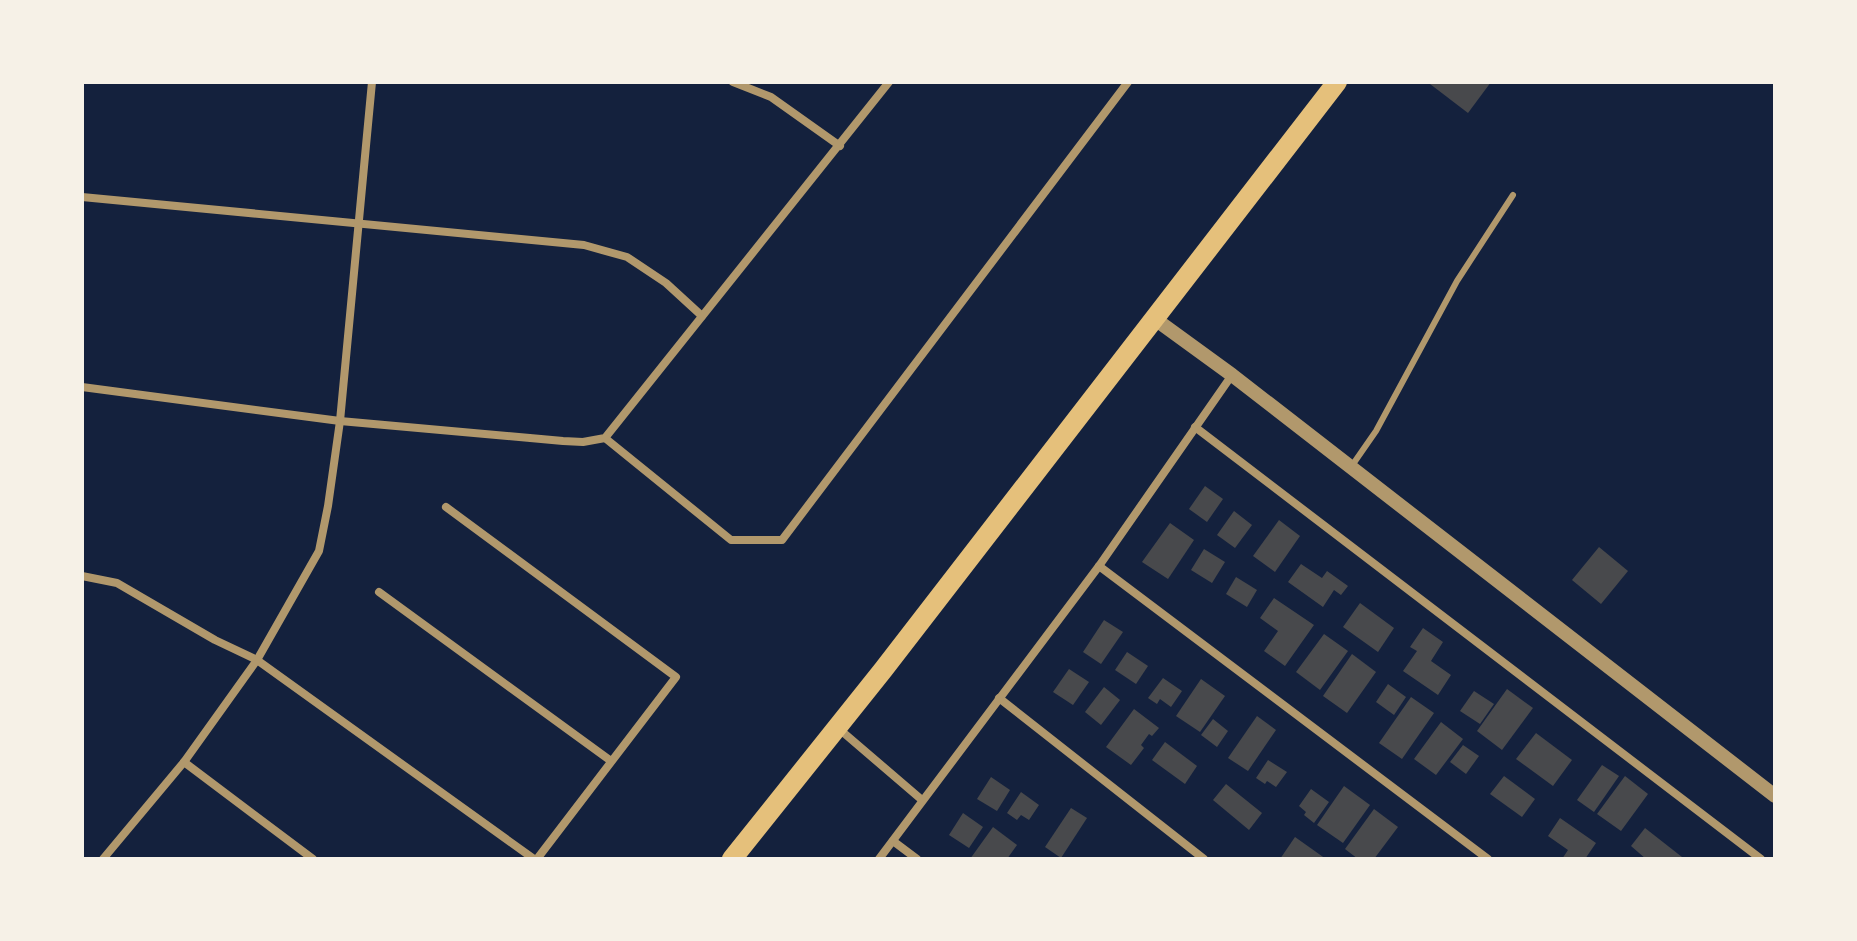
<svg xmlns="http://www.w3.org/2000/svg" width="1857" height="941" viewBox="0 0 1857 941" font-family="Overpass,sans-serif">
<style>
.building{fill:#48494c}
.lines{fill:none;stroke-linecap:round;stroke-linejoin:round}
.service{stroke:#b1986c;stroke-width:6}
.minor{stroke:#b1986c;stroke-width:8}
.tertiary{stroke:#b1986c;stroke-width:14}
.primary{stroke:#e5c07b;stroke-width:20}
</style>
<rect width="100%" height="100%" fill="#14213d"/>
<g class="building">
<path d="M 1432,82 L 1491,82 L 1468,113 L 1430,84 Z"/>
<path d="M 1205,486 L 1223,499 L 1207,522 L 1189,509 Z"/>
<path d="M 1234,511 L 1252,525 L 1235,548 L 1217,535 Z"/>
<path d="M 1279,520 L 1300,536 L 1275,572 L 1253,556 Z"/>
<path d="M 1170,523 L 1194,540 L 1168,579 L 1142,562 Z"/>
<path d="M 1599,547 L 1628,571 L 1601,604 L 1572,580 Z"/>
<path d="M 1204,549 L 1225,562 L 1212,583 L 1191,570 Z"/>
<path d="M 1301,564 L 1322,578 L 1327,571 L 1348,586 L 1341,595 L 1334,590 L 1323,607 L 1288,582 Z"/>
<path d="M 1236,577 L 1257,590 L 1247,607 L 1226,594 Z"/>
<path d="M 1274,598 L 1314,625 L 1285,666 L 1264,651 L 1278,631 L 1260,618 Z"/>
<path d="M 1360,603 L 1394,628 L 1378,652 L 1343,627 Z"/>
<path d="M 1104,620 L 1123,632 L 1101,664 L 1083,652 Z"/>
<path d="M 1423,628 L 1443,642 L 1431,661 L 1451,675 L 1438,695 L 1403,671 L 1417,651 L 1410,647 Z"/>
<path d="M 1324,634 L 1348,651 L 1320,690 L 1296,672 Z"/>
<path d="M 1127,652 L 1148,666 L 1136,684 L 1115,670 Z"/>
<path d="M 1352,654 L 1376,672 L 1347,713 L 1323,696 Z"/>
<path d="M 1069,669 L 1089,682 L 1073,705 L 1053,692 Z"/>
<path d="M 1163,678 L 1182,691 L 1171,707 L 1160,699 L 1157,704 L 1148,698 Z"/>
<path d="M 1201,679 L 1225,696 L 1200,732 L 1176,716 Z"/>
<path d="M 1388,684 L 1406,697 L 1394,715 L 1376,702 Z"/>
<path d="M 1104,687 L 1120,700 L 1101,725 L 1085,712 Z"/>
<path d="M 1507,689 L 1533,708 L 1502,750 L 1477,731 Z"/>
<path d="M 1474,691 L 1494,704 L 1480,724 L 1460,711 Z"/>
<path d="M 1411,697 L 1434,713 L 1402,759 L 1379,743 Z"/>
<path d="M 1134,709 L 1159,728 L 1152,736 L 1149,734 L 1141,745 L 1144,748 L 1131,765 L 1106,747 Z"/>
<path d="M 1257,716 L 1276,730 L 1248,771 L 1228,758 Z"/>
<path d="M 1213,719 L 1228,731 L 1217,747 L 1201,735 Z"/>
<path d="M 1441,722 L 1463,739 L 1436,775 L 1414,759 Z"/>
<path d="M 1536,733 L 1572,760 L 1553,786 L 1516,759 Z"/>
<path d="M 1165,742 L 1197,766 L 1185,784 L 1152,760 Z"/>
<path d="M 1463,745 L 1479,756 L 1466,774 L 1450,762 Z"/>
<path d="M 1268,760 L 1287,772 L 1276,787 L 1267,781 L 1265,784 L 1256,778 Z"/>
<path d="M 1602,765 L 1619,776 L 1594,812 L 1577,800 Z"/>
<path d="M 1504,776 L 1535,799 L 1522,817 L 1490,794 Z"/>
<path d="M 1625,776 L 1648,794 L 1621,831 L 1597,814 Z"/>
<path d="M 991,777 L 1010,790 L 997,811 L 977,799 Z"/>
<path d="M 1226,784 L 1262,813 L 1249,830 L 1213,800 Z"/>
<path d="M 1344,786 L 1370,805 L 1343,843 L 1317,825 Z"/>
<path d="M 1311,789 L 1329,802 L 1314,823 L 1304,815 L 1306,812 L 1299,806 Z"/>
<path d="M 1021,792 L 1039,805 L 1029,820 L 1021,815 L 1017,820 L 1007,813 Z"/>
<path d="M 1071,808 L 1087,818 L 1061,858 L 1045,847 Z"/>
<path d="M 1374,809 L 1398,827 L 1374,859 L 1358,859 L 1345,849 Z"/>
<path d="M 963,813 L 983,827 L 969,848 L 949,835 Z"/>
<path d="M 1560,818 L 1596,843 L 1585,859 L 1562,859 L 1568,850 L 1548,836 Z"/>
<path d="M 993,827 L 1017,845 L 1007,859 L 970,859 Z"/>
<path d="M 1645,828 L 1682,857 L 1680,859 L 1646,859 L 1631,846 Z"/>
<path d="M 1295,837 L 1326,859 L 1280,859 Z"/>
</g>
<g class="lines">
<path class="service" d="M 1351,467 L 1376,431 L 1457,281 L 1513,195"/>
<g class="minor">
<path d="M 733,82 L 771,97 L 840,146"/>
<path d="M 82,197 L 584,245 L 627,257 L 666,283 L 702,316"/>
<path d="M 82,387 L 340,421 L 563,441 L 583,442 L 605,438 L 889,82"/>
<path d="M 1195,427 L 1761,859"/>
<path d="M 605,438 L 731,540 L 782,540 L 1128,82"/>
<path d="M 446,507 L 676,677 L 537,859"/>
<path d="M 1099,566 L 1488,859"/>
<path d="M 82,576 L 117,583 L 215,640 L 257,660 L 534,859"/>
<path d="M 379,592 L 611,761"/>
<path d="M 999,698 L 1204,859"/>
<path d="M 838,728 L 922,800"/>
<path d="M 184,762 L 313,859"/>
<path d="M 893,841 L 917,859"/>
<path d="M 103,859 L 184,762 L 257,660 L 319,551 L 328,506 L 340,421 L 372,82"/>
<path d="M 879,859 L 1099,566 L 1232,375"/>
</g>
<path class="tertiary" d="M 1155,319 L 1232,375 L 1775,796"/>
<path class="primary" d="M 732,859 L 883,670 L 1337,82"/>
</g>
<rect width="1857" height="941" fill="none" stroke="#f6f1e7" stroke-width="168"/>
</svg>
